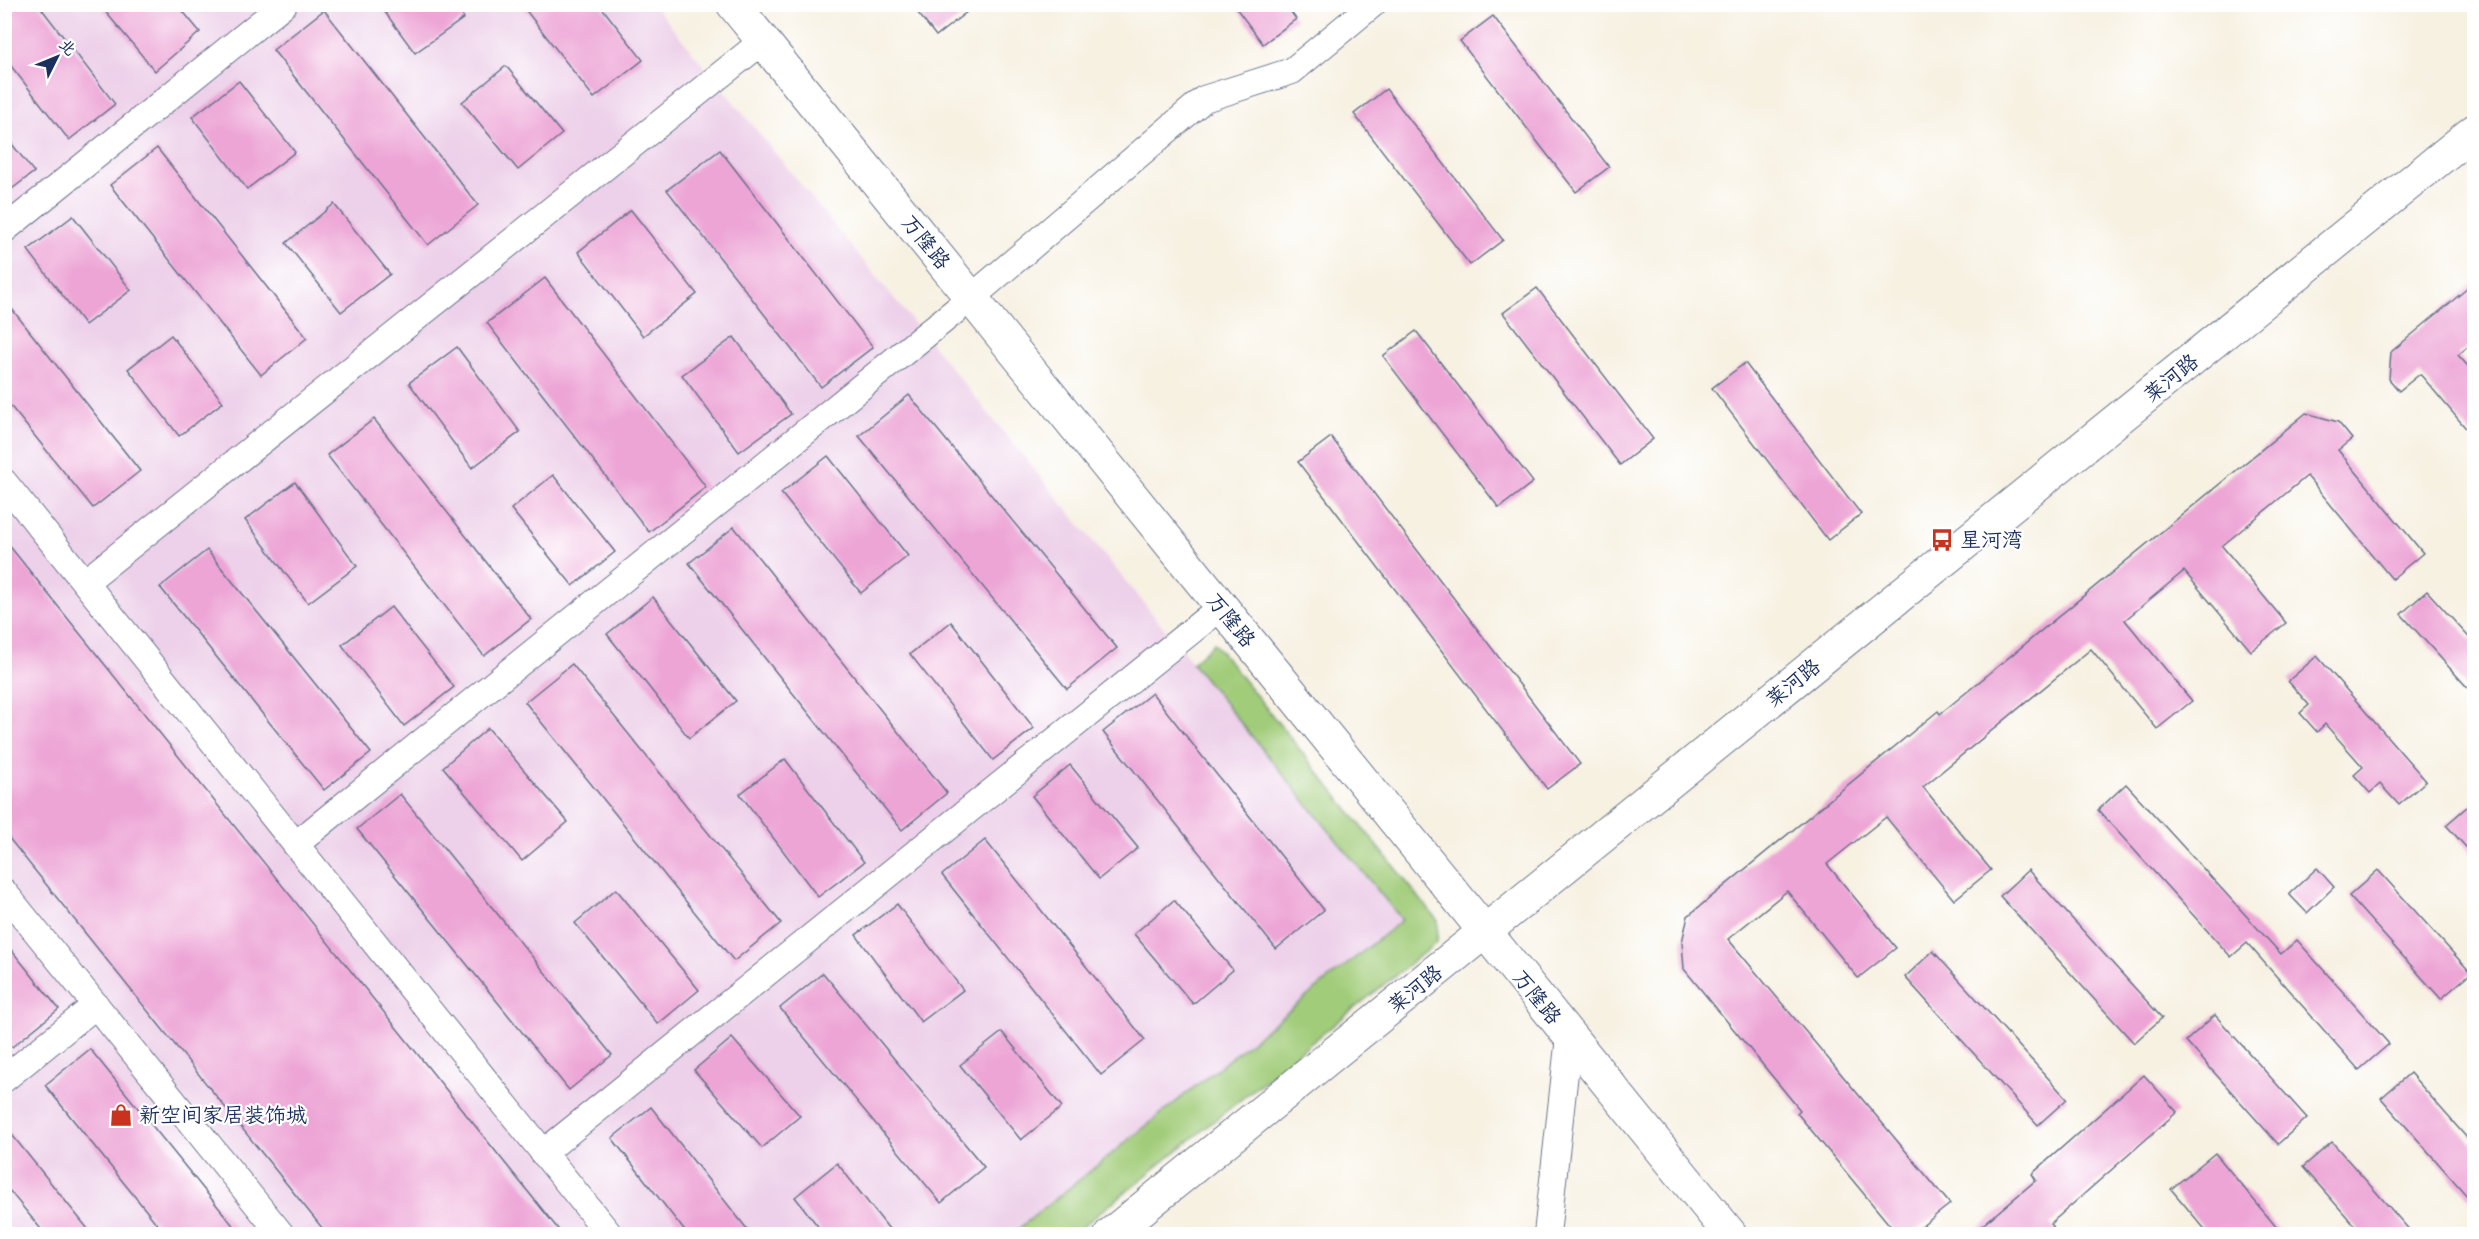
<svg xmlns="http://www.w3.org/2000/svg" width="2479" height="1239" viewBox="0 0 2479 1239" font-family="'Gochi Hand','LXGW WenKai TC',sans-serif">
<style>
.built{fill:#edd0e9}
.green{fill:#a1cc79;stroke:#5e7e6c;stroke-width:1.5}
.building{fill:#eda5d6}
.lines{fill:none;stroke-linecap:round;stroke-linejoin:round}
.street-casing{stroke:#68738c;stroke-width:28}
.secondary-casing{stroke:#68738c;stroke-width:35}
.street{stroke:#fff;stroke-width:26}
.secondary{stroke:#fff;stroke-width:33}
.labels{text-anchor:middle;stroke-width:4.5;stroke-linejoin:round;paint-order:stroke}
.street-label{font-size:21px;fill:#1b2f5e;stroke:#fff}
.poi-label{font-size:21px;fill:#1b2f5e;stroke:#fff;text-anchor:start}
</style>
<rect width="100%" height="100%" fill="#fff"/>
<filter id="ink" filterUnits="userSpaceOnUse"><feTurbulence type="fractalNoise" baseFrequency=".0167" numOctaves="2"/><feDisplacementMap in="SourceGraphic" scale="12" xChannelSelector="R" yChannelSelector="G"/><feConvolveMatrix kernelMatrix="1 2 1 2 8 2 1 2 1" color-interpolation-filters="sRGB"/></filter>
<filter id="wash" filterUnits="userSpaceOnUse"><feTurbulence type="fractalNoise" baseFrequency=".008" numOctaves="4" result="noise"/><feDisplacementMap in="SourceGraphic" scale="24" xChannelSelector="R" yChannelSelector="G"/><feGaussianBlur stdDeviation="1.35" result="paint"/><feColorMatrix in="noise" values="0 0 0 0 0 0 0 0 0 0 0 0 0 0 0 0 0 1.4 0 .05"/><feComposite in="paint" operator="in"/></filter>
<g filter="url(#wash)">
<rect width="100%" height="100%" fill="#f7f1e2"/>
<path class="built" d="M 5,5 L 654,5 L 1403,920 L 1012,1234 L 5,1234 Z"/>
<path class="green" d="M 1214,643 L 1438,921 L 1437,942 L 1073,1234 L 1012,1234 L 1402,920 L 1192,663 Z"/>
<g id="blocks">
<g class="building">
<path d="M 4,4 L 38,4 L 115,104 L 69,140 L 4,57 Z"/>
<path d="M 99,4 L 177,4 L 200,32 L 155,71 Z"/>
<path d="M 379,4 L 455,4 L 464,18 L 415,53 Z"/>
<path d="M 521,4 L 599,4 L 643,60 L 594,98 Z"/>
<path d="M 911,4 L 977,4 L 936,36 Z"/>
<path d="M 1233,4 L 1285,4 L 1296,19 L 1263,44 Z"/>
<path d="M 324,10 L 478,205 L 428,245 L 273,50 Z"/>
<path d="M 1493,16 L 1609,167 L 1576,192 L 1460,41 Z"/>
<path d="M 506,66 L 562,134 L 518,170 L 462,102 Z"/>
<path d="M 239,81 L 295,152 L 247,189 L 192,117 Z"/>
<path d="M 1386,89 L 1503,240 L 1470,265 L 1354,114 Z"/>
<path d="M 4,134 L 34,172 L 4,195 Z"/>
<path d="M 157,148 L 307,338 L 261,375 L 110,185 Z"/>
<path d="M 720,150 L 873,347 L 821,387 L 667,190 Z"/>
<path d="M 334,204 L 390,274 L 341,312 L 286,243 Z"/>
<path d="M 631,210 L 697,294 L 643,336 L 578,252 Z"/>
<path d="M 73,216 L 131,290 L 85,325 L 28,250 Z"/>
<path d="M 545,278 L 706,487 L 649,532 L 487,323 Z"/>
<path d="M 2475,282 L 2475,341 L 2458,355 L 2475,374 L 2475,439 L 2420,374 L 2399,391 L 2389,379 L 2391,352 Z"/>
<path d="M 1537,288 L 1653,439 L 1620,465 L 1503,313 Z"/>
<path d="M 4,299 L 140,471 L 93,508 L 4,398 Z"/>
<path d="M 1416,331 L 1533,482 L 1499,508 L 1383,356 Z"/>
<path d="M 171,335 L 223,402 L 179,436 L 128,369 Z"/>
<path d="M 734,337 L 791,414 L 739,452 L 682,375 Z"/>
<path d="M 457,347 L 520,432 L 472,468 L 409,383 Z"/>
<path d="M 1745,363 L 1861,514 L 1828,540 L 1712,388 Z"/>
<path d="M 909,395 L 1117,648 L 1067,689 L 859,436 Z"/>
<path d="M 2306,413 L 2338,422 L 2352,439 L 2338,450 L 2423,553 L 2392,579 L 2307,476 L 2222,546 L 2286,623 L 2251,651 L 2184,571 L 2125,620 L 2192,701 L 2157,729 L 2091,649 L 1923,787 L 1991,870 L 1954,900 L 1886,817 L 1827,864 L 1896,948 L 1858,978 L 1787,891 L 1728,939 L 1950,1204 L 1912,1234 L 1897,1234 L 1797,1113 L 1800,1110 L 1684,969 L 1682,942 L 1688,916 L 1938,711 L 1940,714 Z"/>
<path d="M 374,419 L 531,619 L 484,656 L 327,455 Z"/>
<path d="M 1331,437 L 1580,764 L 1547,789 L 1298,462 Z"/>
<path d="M 828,456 L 908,556 L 861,593 L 781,493 Z"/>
<path d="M 553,475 L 615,552 L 573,586 L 511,509 Z"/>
<path d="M 295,482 L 357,566 L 308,603 L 245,520 Z"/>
<path d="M 734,527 L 947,793 L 902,830 L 689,563 Z"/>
<path d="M 4,539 L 562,1234 L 327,1234 L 4,832 Z"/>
<path d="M 207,550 L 371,753 L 324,790 L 160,587 Z"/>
<path d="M 2427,591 L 2475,644 L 2475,696 L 2401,614 Z"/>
<path d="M 653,597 L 736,701 L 689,738 L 607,634 Z"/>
<path d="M 391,607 L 454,687 L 404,726 L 342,645 Z"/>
<path d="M 951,622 L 1034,728 L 993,760 L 910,654 Z"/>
<path d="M 2317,656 L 2426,781 L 2399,805 L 2380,784 L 2370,793 L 2354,775 L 2363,767 L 2325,724 L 2317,732 L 2300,713 L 2309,705 L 2288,681 Z"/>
<path d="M 572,664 L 781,923 L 734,961 L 525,702 Z"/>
<path d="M 1152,693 L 1324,910 L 1276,949 L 1103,732 Z"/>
<path d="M 488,728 L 568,822 L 522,861 L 443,767 Z"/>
<path d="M 785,759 L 864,862 L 818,897 L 740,794 Z"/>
<path d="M 1070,765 L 1138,848 L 1099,879 L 1032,796 Z"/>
<path d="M 2126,784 L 2281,954 L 2297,940 L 2389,1044 L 2359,1070 L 2247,943 L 2231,957 L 2098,810 Z"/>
<path d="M 400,794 L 612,1055 L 569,1090 L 357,829 Z"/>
<path d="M 2475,800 L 2475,857 L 2446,825 Z"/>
<path d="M 985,840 L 1145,1040 L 1101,1075 L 942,875 Z"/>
<path d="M 2317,868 L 2334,887 L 2307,913 L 2289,894 Z"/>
<path d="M 2028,870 L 2162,1018 L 2134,1043 L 2000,896 Z"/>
<path d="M 2378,870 L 2471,973 L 2441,999 L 2349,896 Z"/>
<path d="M 616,889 L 699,990 L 658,1024 L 575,923 Z"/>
<path d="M 1174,900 L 1233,970 L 1193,1004 L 1134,934 Z"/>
<path d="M 897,904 L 963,990 L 921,1022 L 856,935 Z"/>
<path d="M 4,941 L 59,1009 L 12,1047 L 4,1037 Z"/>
<path d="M 1933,951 L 2067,1099 L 2038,1125 L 1905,977 Z"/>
<path d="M 823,973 L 984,1167 L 941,1203 L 780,1008 Z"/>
<path d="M 2215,1015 L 2307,1118 L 2278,1144 L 2186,1041 Z"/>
<path d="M 1002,1032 L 1062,1107 L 1021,1140 L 960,1065 Z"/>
<path d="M 732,1038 L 800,1116 L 762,1148 L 694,1070 Z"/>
<path d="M 90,1049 L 240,1234 L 165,1234 L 45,1085 Z"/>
<path d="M 2410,1073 L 2475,1147 L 2475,1205 L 2381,1098 Z"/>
<path d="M 2144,1075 L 2177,1112 L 2050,1224 L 2059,1234 L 1972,1234 L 2036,1180 L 2032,1174 Z"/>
<path d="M 651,1107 L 751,1234 L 687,1234 L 612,1138 Z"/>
<path d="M 4,1125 L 92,1234 L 45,1234 L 4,1184 Z"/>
<path d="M 2332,1142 L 2413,1234 L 2362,1234 L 2303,1167 Z"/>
<path d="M 2215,1153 L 2282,1234 L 2209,1234 L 2171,1189 Z"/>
<path d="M 837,1163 L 893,1234 L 824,1234 L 795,1197 Z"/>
</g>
</g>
</g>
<g filter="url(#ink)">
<use href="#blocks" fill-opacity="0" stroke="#68738c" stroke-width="1.5"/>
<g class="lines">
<g class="street-casing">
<g id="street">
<path d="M 4,230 L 284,4"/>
<path d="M 4,482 L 609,1234"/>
<path d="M 85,582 L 763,41"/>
<path d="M 296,844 L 971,298 L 1204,99 L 1292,71 L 1373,4"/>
<path d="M 4,892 L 281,1234"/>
<path d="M 4,1079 L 96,1005"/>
<path d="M 543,1153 L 1221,607"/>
<path d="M 1547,1234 L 1569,1037"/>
</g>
</g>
<g class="secondary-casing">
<g id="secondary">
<path d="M 733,4 L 1730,1234"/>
<path d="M 1111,1234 L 2474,131"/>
</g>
</g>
<use href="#street" class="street"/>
<use href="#secondary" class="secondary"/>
</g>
</g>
<defs>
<g id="bus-bare" transform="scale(1.8)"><path d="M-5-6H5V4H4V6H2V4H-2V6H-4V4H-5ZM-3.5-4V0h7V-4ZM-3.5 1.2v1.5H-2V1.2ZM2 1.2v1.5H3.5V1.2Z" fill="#c8321e" stroke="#fff" stroke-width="2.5" paint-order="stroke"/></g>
<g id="shop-bare" transform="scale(1.8)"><path d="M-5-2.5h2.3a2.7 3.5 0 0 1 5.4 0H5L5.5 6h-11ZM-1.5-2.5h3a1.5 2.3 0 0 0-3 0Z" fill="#c8321e" stroke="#fff" stroke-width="2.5" paint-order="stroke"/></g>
</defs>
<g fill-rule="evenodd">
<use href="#bus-bare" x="1942" y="540"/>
<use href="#shop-bare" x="121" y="1115"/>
</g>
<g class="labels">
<g class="street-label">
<text transform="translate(926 242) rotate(51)" y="7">万隆路</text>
<text transform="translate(2171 378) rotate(-39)" y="7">莱河路</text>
<text transform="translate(1231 620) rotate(51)" y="7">万隆路</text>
<text transform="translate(1793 683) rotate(-39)" y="7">莱河路</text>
<text transform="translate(1415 989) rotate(-39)" y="7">莱河路</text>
<text transform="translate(1537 997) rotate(51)" y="7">万隆路</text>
</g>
<g class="poi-label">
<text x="1960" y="547">星河湾</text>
<text x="139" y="1122">新空间家居装饰城</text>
</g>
</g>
<rect width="2479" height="1239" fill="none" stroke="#fff" stroke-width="24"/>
<g transform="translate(57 57) rotate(47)" stroke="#ffffff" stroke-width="4.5" paint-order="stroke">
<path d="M0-4.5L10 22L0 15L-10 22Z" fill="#1b2f5e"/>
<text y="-9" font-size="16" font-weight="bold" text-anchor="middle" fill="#1b2f5e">北</text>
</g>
</svg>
